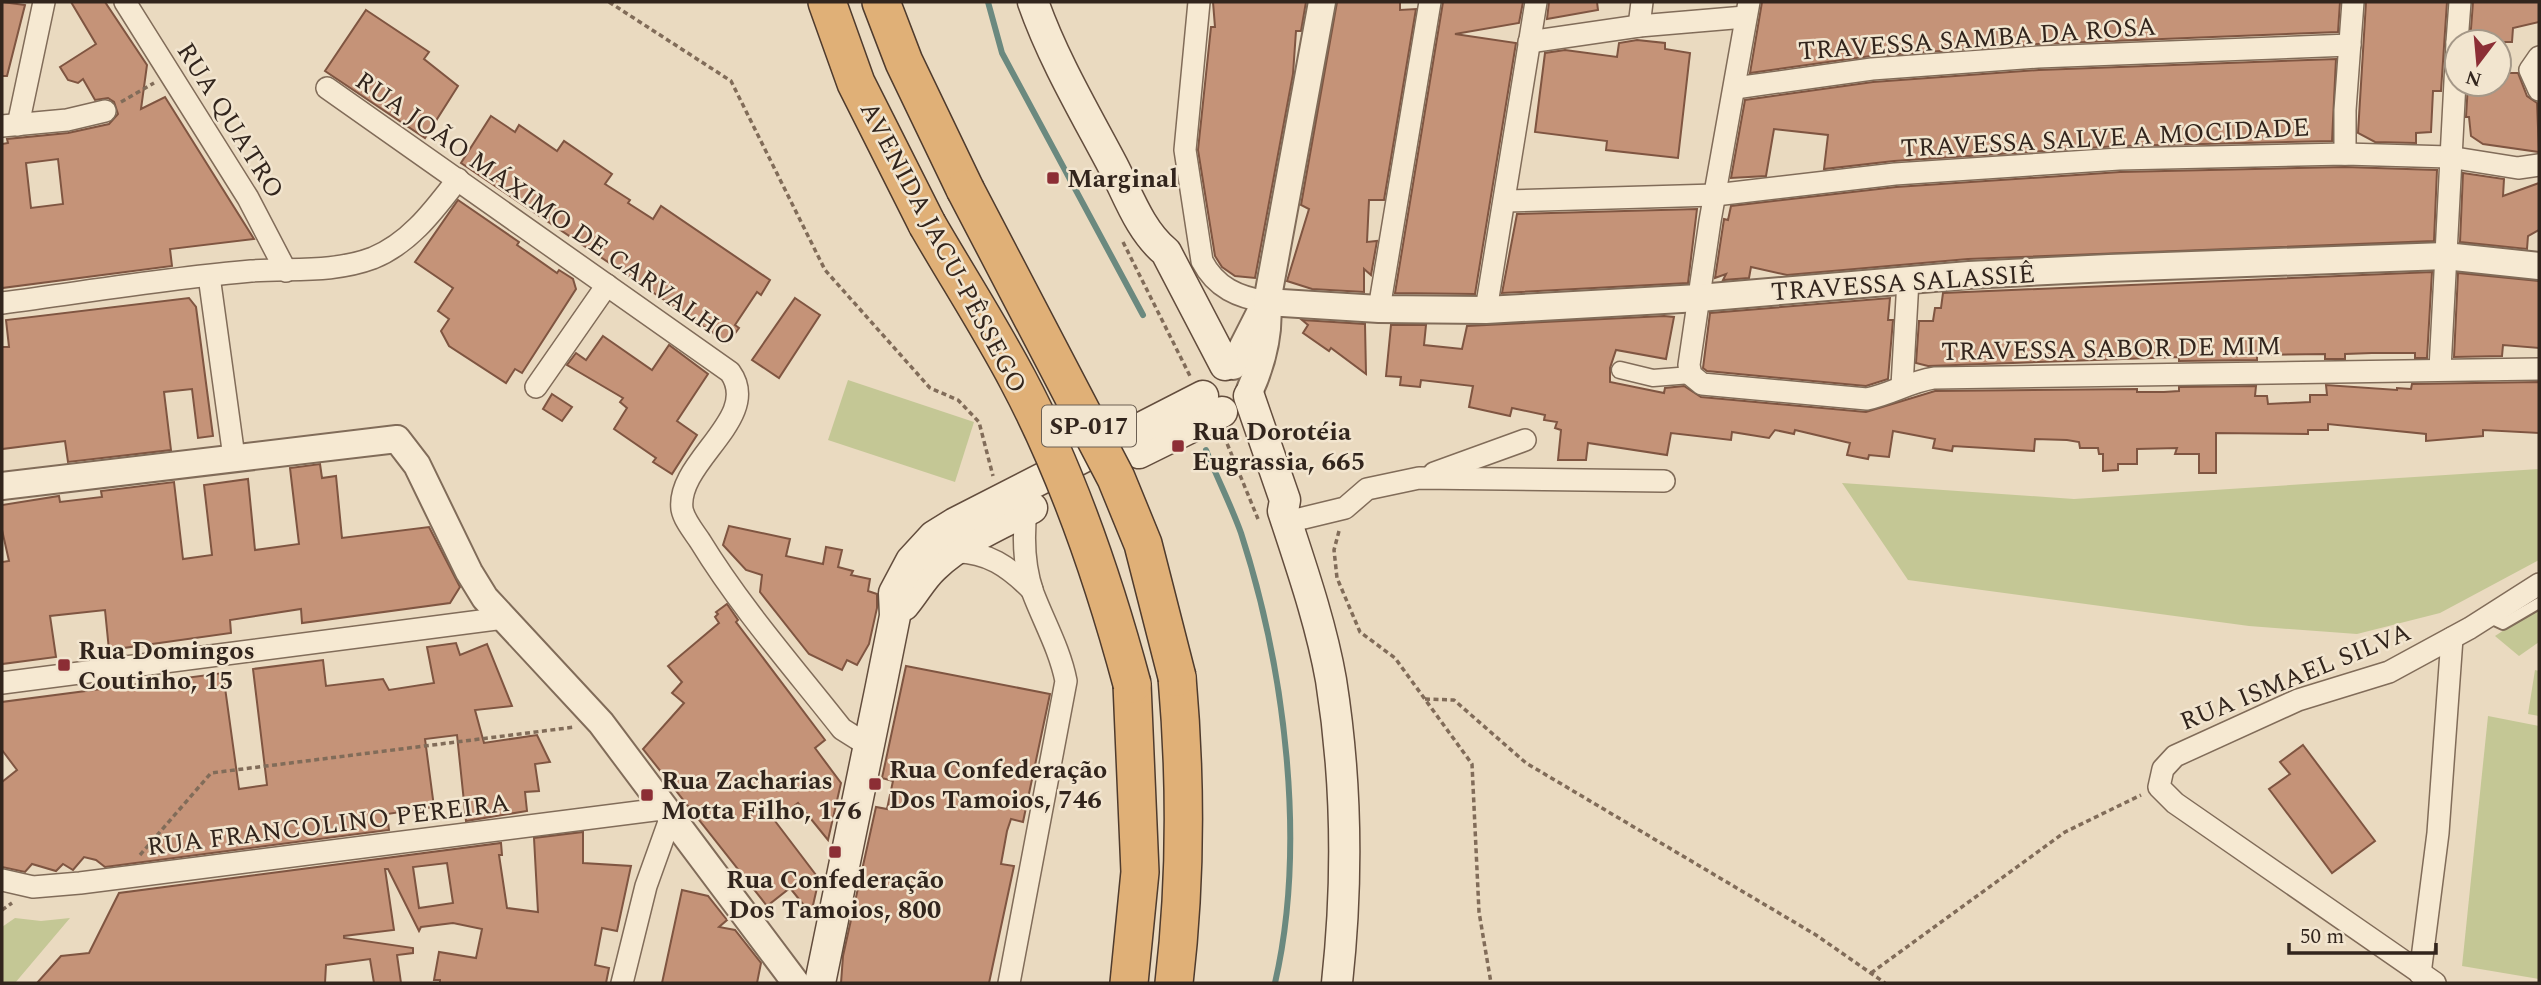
<svg xmlns="http://www.w3.org/2000/svg" width="2541" height="985" viewBox="0 0 2541 985" font-family="Spectral,serif">
<style>
.green{fill:#c4c795}
.lines{fill:none;stroke-linecap:round;stroke-linejoin:round}
.stream{stroke:#6b897f;stroke-width:6}
.building{fill:#c59378;stroke:#7f5541;stroke-width:2;fill-rule:evenodd}
.service-casing{stroke:#816c59;stroke-width:14}
.pedestrian-casing{stroke:#816c59;stroke-width:19}
.minor-casing{stroke:#816c59;stroke-width:24}
.tertiary-casing{stroke:#816c59;stroke-width:30}
.secondary-casing{stroke:#634d3d;stroke-width:33}
.trunk-casing{stroke:#4f3b2d;stroke-width:40}
.path{stroke:#816c59;stroke-width:3.5;stroke-dasharray:5 3.5;stroke-linecap:butt}
.service{stroke:#f6e9d2;stroke-width:10}
.pedestrian{stroke:#f6e9d2;stroke-width:16}
.minor{stroke:#f6e9d2;stroke-width:21}
.tertiary{stroke:#f6e9d2;stroke-width:26}
.secondary{stroke:#f6e9d2;stroke-width:30}
.trunk{stroke:#e0b077;stroke-width:37}
.trunk-bridge-casing{stroke:#4f3b2d;stroke-width:40;stroke-linecap:butt}
.trunk-bridge{stroke:#e0b077;stroke-width:37}
.poi-dot{fill:#8c2e35;stroke:#f2e5cf;stroke-width:2.5}
.labels{text-anchor:middle;stroke-width:5;stroke-linejoin:round;paint-order:stroke}
.shield{fill:#f2e5cf;stroke:#6c5f52;stroke-width:2}
.shield-label{font-size:24px;font-weight:bold;fill:#32251d}
.street-label{font-size:26px;fill:#32251d;stroke:#f2e5cf}
.poi-label{font-size:26px;font-weight:bold;fill:#32251d;stroke:#f2e5cf;text-anchor:start}
</style>
<rect width="100%" height="100%" fill="#eadac0"/>
<g class="green">
<path d="M 848,380 L 974,422 L 955,482 L 828,440 Z"/>
<path d="M 2539,469 L 2539,560 L 2440,613 L 2357,634 L 2249,626 L 1908,580 L 1842,483 L 2074,499 Z"/>
<path d="M 2539,607 L 2539,642 L 2519,656 L 2495,636 Z"/>
<path d="M 2535,670 L 2539,671 L 2539,716 L 2528,714 Z"/>
<path d="M 2488,716 L 2539,726 L 2539,979 L 2462,966 Z"/>
<path d="M 15,918 L 41,921 L 70,918 L 15,983 L 2,983 L 2,927 Z"/>
</g>
<g class="lines">
<g class="stream">
<path d="M 988,2 L 1002,53 L 1143,315"/>
<path d="M 1206,450 C 1217,478 1231,505 1241,533 C 1285,669 1307,844 1275,983"/>
</g>
</g>
<g class="building">
<path d="M 2,2 L 25,5 L 7,76 L 2,76 Z"/>
<path d="M 71,2 L 105,2 L 147,65 L 141,109 L 165,97 L 254,239 L 170,249 L 172,266 L 2,288 L 2,144 L 8,143 L 7,139 L 68,133 L 109,124 L 118,114 L 114,102 L 108,98 L 95,100 L 83,79 L 78,83 L 68,80 L 60,67 L 96,44 ZM 58,159 L 63,204 L 31,208 L 26,163 Z"/>
<path d="M 1213,2 L 1306,2 L 1301,31 L 1296,31 L 1293,74 L 1255,278 L 1235,276 L 1222,267 L 1215,256 L 1198,150 L 1211,27 L 1215,27 Z"/>
<path d="M 1337,2 L 1400,2 L 1400,10 L 1416,9 L 1384,200 L 1369,200 L 1367,242 L 1377,241 L 1371,275 L 1364,269 L 1364,292 L 1312,289 L 1287,281 L 1309,209 L 1301,205 Z"/>
<path d="M 1443,2 L 1523,2 L 1519,23 L 1455,34 L 1516,43 L 1475,294 L 1395,293 Z"/>
<path d="M 1549,2 L 1597,2 L 1598,10 L 1547,19 Z"/>
<path d="M 1762,2 L 2340,2 L 2338,32 L 2037,44 L 1871,56 L 1750,73 Z"/>
<path d="M 2366,2 L 2447,2 L 2441,91 L 2433,91 L 2431,132 L 2416,133 L 2416,143 L 2375,142 L 2358,133 Z"/>
<path d="M 2473,2 L 2539,2 L 2539,22 L 2513,28 L 2512,42 L 2470,42 Z"/>
<path d="M 366,10 L 429,52 L 424,59 L 458,86 L 425,138 L 325,71 Z"/>
<path d="M 1637,40 L 1665,43 L 1665,49 L 1690,53 L 1678,158 L 1606,150 L 1607,141 L 1535,132 L 1545,53 L 1565,50 L 1617,57 L 1619,43 Z"/>
<path d="M 2336,59 L 2332,141 L 2118,146 L 1894,161 L 1824,169 L 1828,135 L 1774,129 L 1766,176 L 1731,178 L 1745,100 L 1873,82 L 2039,70 Z"/>
<path d="M 2499,73 L 2518,73 L 2527,96 L 2537,103 L 2539,152 L 2483,144 L 2471,136 L 2469,117 L 2466,117 L 2468,84 L 2499,84 Z"/>
<path d="M 491,116 L 515,132 L 519,125 L 557,151 L 564,141 L 612,174 L 605,184 L 630,200 L 628,203 L 653,219 L 661,206 L 770,280 L 761,295 L 757,292 L 735,325 L 739,328 L 728,343 L 461,163 Z"/>
<path d="M 2345,167 L 2437,170 L 2434,241 L 1968,259 L 1787,275 L 1751,267 L 1749,278 L 1723,280 L 1726,274 L 1715,278 L 1724,219 L 1728,220 L 1731,206 L 1896,187 L 2120,172 Z"/>
<path d="M 2463,173 L 2504,179 L 2503,196 L 2539,183 L 2539,230 L 2528,236 L 2527,249 L 2460,242 Z"/>
<path d="M 458,200 L 519,242 L 517,245 L 557,273 L 559,270 L 573,279 L 576,289 L 522,373 L 515,369 L 506,383 L 449,346 L 441,331 L 449,319 L 438,311 L 453,288 L 415,262 Z"/>
<path d="M 1697,209 L 1688,283 L 1502,293 L 1517,214 Z"/>
<path d="M 2432,272 L 2427,358 L 2415,358 L 2415,353 L 2372,353 L 2345,354 L 2345,359 L 2325,359 L 2325,354 L 2257,355 L 2257,360 L 2179,361 L 2179,357 L 1928,366 L 1916,363 L 1919,321 L 1933,321 L 1935,308 L 1941,308 L 1943,293 Z"/>
<path d="M 2458,273 L 2539,281 L 2539,348 L 2503,345 L 2502,356 L 2454,357 Z"/>
<path d="M 189,298 L 196,307 L 213,436 L 198,438 L 192,389 L 164,392 L 171,450 L 68,462 L 65,441 L 2,449 L 2,347 L 9,347 L 6,320 Z"/>
<path d="M 795,298 L 820,315 L 779,378 L 752,360 Z"/>
<path d="M 1890,298 L 1888,320 L 1893,320 L 1888,379 L 1866,386 L 1707,371 L 1703,368 L 1710,313 Z"/>
<path d="M 1664,316 L 1674,317 L 1666,359 L 1616,350 L 1610,368 L 1610,382 L 1664,393 L 1665,388 L 1684,386 L 1701,397 L 1866,412 L 1935,391 L 2137,389 L 2137,392 L 2164,392 L 2179,391 L 2179,387 L 2256,386 L 2255,396 L 2267,396 L 2268,404 L 2310,402 L 2310,395 L 2327,395 L 2326,385 L 2397,390 L 2397,388 L 2411,389 L 2412,384 L 2539,382 L 2539,433 L 2483,430 L 2483,436 L 2426,441 L 2426,434 L 2328,424 L 2328,430 L 2308,430 L 2308,434 L 2216,433 L 2216,473 L 2199,473 L 2199,454 L 2175,454 L 2177,448 L 2137,449 L 2137,464 L 2118,464 L 2118,470 L 2103,471 L 2103,454 L 2099,454 L 2098,448 L 2080,448 L 2079,442 L 2067,440 L 2035,439 L 2034,451 L 1953,446 L 1952,451 L 1933,448 L 1935,439 L 1893,431 L 1889,457 L 1869,455 L 1868,459 L 1847,455 L 1850,443 L 1795,430 L 1794,434 L 1775,430 L 1769,438 L 1732,432 L 1731,440 L 1671,433 L 1667,455 L 1588,443 L 1586,460 L 1558,460 L 1561,430 L 1555,428 L 1557,422 L 1544,420 L 1545,415 L 1512,408 L 1510,416 L 1469,407 L 1473,386 L 1421,380 L 1420,387 L 1400,385 L 1401,377 L 1386,376 L 1391,325 L 1426,325 L 1424,345 L 1462,349 L 1467,326 Z"/>
<path d="M 1302,320 L 1365,324 L 1366,374 L 1331,348 L 1329,351 L 1303,333 L 1308,325 Z"/>
<path d="M 603,336 L 652,370 L 669,345 L 708,374 L 677,421 L 697,435 L 672,474 L 653,462 L 656,458 L 614,429 L 627,408 L 620,402 L 623,398 L 567,365 L 576,353 L 586,360 Z"/>
<path d="M 552,394 L 572,407 L 562,421 L 543,409 Z"/>
<path d="M 320,464 L 322,478 L 336,476 L 342,538 L 429,527 L 460,587 L 450,603 L 302,623 L 301,609 L 230,620 L 231,633 L 109,650 L 105,610 L 50,616 L 56,657 L 2,664 L 2,562 L 9,561 L 2,530 L 2,505 L 59,496 L 60,502 L 102,497 L 101,491 L 174,482 L 183,559 L 212,555 L 204,485 L 248,479 L 255,550 L 299,544 L 290,468 Z"/>
<path d="M 729,526 L 790,539 L 786,556 L 823,564 L 826,547 L 842,550 L 838,567 L 853,571 L 851,575 L 870,579 L 868,591 L 877,594 L 877,608 L 869,644 L 857,665 L 847,660 L 842,670 L 809,654 L 760,592 L 762,575 L 746,570 L 723,545 Z"/>
<path d="M 727,604 L 738,620 L 736,622 L 825,740 L 815,748 L 841,783 L 828,840 L 798,803 L 775,821 L 819,879 L 811,914 L 790,888 L 767,906 L 643,749 L 684,703 L 672,693 L 682,682 L 668,666 L 719,623 L 715,617 L 718,614 L 716,612 Z"/>
<path d="M 456,643 L 460,655 L 487,644 L 512,706 L 475,710 L 484,743 L 537,735 L 550,762 L 535,764 L 539,791 L 525,792 L 527,811 L 466,821 L 457,735 L 425,739 L 434,807 L 387,814 L 389,830 L 105,867 L 96,860 L 84,857 L 73,870 L 63,864 L 56,871 L 32,864 L 25,872 L 2,867 L 2,782 L 17,770 L 2,750 L 2,702 L 223,673 L 239,789 L 267,785 L 253,669 L 323,660 L 326,686 L 383,679 L 389,690 L 434,683 L 427,647 Z"/>
<path d="M 906,666 L 1050,694 L 1023,822 L 1011,819 L 1007,831 L 1001,864 L 1014,866 L 989,983 L 841,983 L 843,956 L 876,807 L 887,809 L 893,781 L 882,778 Z"/>
<path d="M 2303,745 L 2375,841 L 2332,873 L 2269,789 L 2290,774 L 2280,762 Z"/>
<path d="M 583,832 L 583,863 L 631,866 L 617,931 L 602,928 L 595,965 L 609,968 L 606,983 L 440,983 L 440,980 L 434,980 L 439,952 L 476,958 L 482,929 L 453,923 L 421,927 L 419,931 L 388,869 L 385,869 L 394,930 L 344,936 L 344,938 L 413,948 L 413,953 L 397,955 L 401,983 L 374,983 L 370,959 L 326,965 L 325,983 L 37,983 L 61,956 L 89,953 L 119,893 L 501,843 L 502,855 L 499,855 L 507,908 L 538,912 L 534,838 ZM 447,863 L 453,903 L 419,908 L 413,867 Z"/>
<path d="M 682,890 L 708,896 L 727,920 L 719,927 L 735,930 L 761,963 L 757,983 L 662,983 Z"/>
</g>
<g class="lines">
<g class="service-casing">
<path id="service" d="M 2488,617 L 2503,624 L 2539,603"/>
</g>
<g class="pedestrian-casing">
<path id="pedestrian" d="M 1620,370 L 1653,378 L 1691,375"/>
</g>
<g class="minor-casing">
<g id="minor">
<path d="M 125,2 L 248,198 L 286,271"/>
<path d="M 1199,2 L 1185,150 L 1202,261 C 1216,288 1238,297 1267,302"/>
<path d="M 1749,2 L 1710,221 L 1689,365 L 1691,375 L 1702,384 L 1867,399 C 1891,394 1909,382 1934,378 L 2539,369"/>
<path d="M 1639,26 L 1642,2"/>
<path d="M 1529,42 L 1639,26 L 1745,17"/>
<path d="M 2457,42 L 2460,2"/>
<path d="M 2539,57 L 2530,70 L 2539,90"/>
<path d="M 327,88 L 730,372 C 763,418 676,461 682,509 C 684,520 694,532 700,541 C 741,608 794,668 842,729 L 869,746"/>
<path d="M 1735,88 L 1872,69 L 2038,57 L 2350,45"/>
<path d="M 18,125 L 44,2"/>
<path d="M 2,126 L 67,120 L 105,111"/>
<path d="M 2345,154 L 2345,110 L 2353,2"/>
<path d="M 1505,201 L 1715,195 L 1895,174 L 2119,159 L 2345,154 L 2449,157 L 2518,168 L 2539,165"/>
<path d="M 209,276 L 234,457"/>
<path d="M 2,303 C 85,292 168,278 251,271 C 293,268 333,273 373,258 C 410,243 434,210 458,179"/>
<path d="M 1379,309 L 1430,2"/>
<path d="M 1486,310 L 1536,2"/>
<path d="M 2440,369 L 2457,43"/>
<path d="M 1902,386 L 1908,280"/>
<path d="M 536,387 L 607,285"/>
<path d="M 1434,473 L 1525,440"/>
<path d="M 1287,522 L 1345,508 L 1367,489 L 1419,478 L 1664,481"/>
<path d="M 954,552 C 987,551 1009,567 1032,590"/>
<path d="M 2,683 L 504,618"/>
<path d="M 2,880 L 33,887 L 80,883 L 662,809"/>
<path d="M 2420,974 L 2438,833 L 2452,638"/>
<path d="M 622,983 L 646,886 L 670,819"/>
<path d="M 1009,983 L 1066,681 C 1060,650 1044,622 1033,593 C 1024,567 1023,538 1026,511"/>
<path d="M 2435,983 L 2175,803 L 2159,787 L 2163,769 L 2175,756 L 2298,700 L 2389,672 L 2470,628 L 2539,584"/>
</g>
</g>
<g class="tertiary-casing">
<g id="tertiary">
<path d="M 1267,302 L 1379,309 L 1486,310 L 1699,298 L 1969,275 L 2109,268 L 2445,256 L 2539,266"/>
<path d="M 1233,366 L 1262,309"/>
<path d="M 1250,390 C 1263,361 1270,333 1267,302 L 1322,2"/>
<path d="M 2,486 L 397,439 L 417,465 L 469,572 L 485,598 L 601,723 L 796,983"/>
</g>
</g>
<g class="secondary-casing">
<g id="secondary">
<path d="M 1033,2 C 1053,59 1085,113 1113,166 C 1128,195 1140,231 1166,252 L 1225,365"/>
<path d="M 1249,396 L 1285,500 L 1283,511 C 1301,566 1321,623 1331,680 C 1347,781 1348,882 1337,983"/>
<path d="M 1139,453 L 1222,412"/>
<path d="M 904,605 C 915,592 922,578 934,567 C 961,541 1000,524 1032,508"/>
<path d="M 820,983 L 880,691 L 895,616 L 894,593 L 911,561 L 934,536 L 955,523 L 1203,396"/>
</g>
</g>
<g class="trunk-casing">
<g id="trunk">
<path d="M 827,2 L 856,83 L 927,224"/>
<path d="M 881,2 L 904,62 L 965,189"/>
<path d="M 1129,983 L 1140,872 L 1132,684"/>
<path d="M 1174,983 C 1186,881 1186,780 1177,677"/>
</g>
</g>
<g class="path">
<path d="M 609,2 L 731,81 L 825,270 L 930,388 L 958,400 L 979,422 L 993,476"/>
<path d="M 121,102 L 154,83"/>
<path d="M 1123,242 L 1190,376"/>
<path d="M 1224,436 L 1258,519"/>
<path d="M 1339,531 L 1334,550 L 1337,578 L 1360,632 L 1395,658 L 1472,764 L 1479,912 L 1491,983"/>
<path d="M 1425,699 L 1454,700 L 1526,763 L 1816,935 L 1885,983"/>
<path d="M 140,855 L 211,773 L 575,727"/>
<path d="M 2,910 L 12,903"/>
<path d="M 1871,973 L 2065,832 L 2141,795"/>
</g>
<use href="#service" class="service"/>
<use href="#pedestrian" class="pedestrian"/>
<use href="#minor" class="minor"/>
<use href="#tertiary" class="tertiary"/>
<use href="#secondary" class="secondary"/>
<use href="#trunk" class="trunk"/>
<g class="trunk-bridge-casing">
<g id="trunk-bridge">
<path d="M 965,189 L 1116,478 L 1143,544 L 1177,677"/>
<path d="M 927,224 C 957,276 990,327 1018,380 C 1069,476 1104,580 1132,684"/>
</g>
</g>
<use href="#trunk-bridge" class="trunk-bridge"/>
</g>
<g class="poi-dot">
<rect x="1046" y="171" width="14" height="14" rx="3.5"/>
<rect x="1171" y="439" width="14" height="14" rx="3.5"/>
<rect x="57" y="658" width="14" height="14" rx="3.5"/>
<rect x="868" y="777" width="14" height="14" rx="3.5"/>
<rect x="640" y="788" width="14" height="14" rx="3.5"/>
<rect x="828" y="845" width="14" height="14" rx="3.5"/>
</g>
<g class="labels">
<rect class="shield" x="1042" y="405.5" width="94" height="41" rx="5"/>
<g class="shield-label">
<text x="1089" y="434">SP-017</text>
</g>
<g class="street-label">
<text transform="translate(1977 38) rotate(-4)" y="9">TRAVESSA SAMBA DA ROSA</text>
<text transform="translate(231 120) rotate(58)" y="9">RUA QUATRO</text>
<text transform="translate(2105 137) rotate(-3)" y="9">TRAVESSA SALVE A MOCIDADE</text>
<text transform="translate(546 208) rotate(35)" y="9">RUA JOÃO MÁXIMO DE CARVALHO</text>
<text transform="translate(944 247) rotate(62)" y="9">AVENIDA JACU-PÊSSEGO</text>
<text transform="translate(1903 282) rotate(-4)" y="9">TRAVESSA SALASSIÊ</text>
<text transform="translate(2111 348) rotate(-1)" y="9">TRAVESSA SABOR DE MIM</text>
<text transform="translate(2295 676) rotate(-22)" y="9">RUA ISMAEL SILVA</text>
<text transform="translate(328 824) rotate(-7)" y="9">RUA FRANCOLINO PEREIRA</text>
</g>
<g class="poi-label">
<text x="1067" y="187">Marginal</text>
<text x="1192" y="440">Rua Dorotéia<tspan x="1192" dy="30">Eugrassia, 665</tspan></text>
<text x="78" y="659">Rua Domingos<tspan x="78" dy="30">Coutinho, 15</tspan></text>
<text x="889" y="778">Rua Confederação<tspan x="889" dy="30">Dos Tamoios, 746</tspan></text>
<text x="661" y="789">Rua Zacharias<tspan x="661" dy="30">Motta Filho, 176</tspan></text>
<text x="835" y="888" text-anchor="middle">Rua Confederação<tspan x="835" dy="30">Dos Tamoios, 800</tspan></text>
</g>
</g>
<rect width="2541" height="985" fill="none" stroke="#32251d" stroke-width="7"/>
<g transform="translate(2478 63) rotate(196)"><circle r="33" fill="#f2e5cf" stroke="#a59888" stroke-width="2"/>
<path d="M0-5L12 26L0 18L-12 26Z" fill="#8c2e35"/>
<text y="-10" font-size="19" font-weight="bold" text-anchor="middle" fill="#32251d">N</text>
</g>
<path d="M2289 943v10h147v-10" fill="none" stroke="#32251d" stroke-width="3.5"/>
<text x="2300" y="943" font-size="21" fill="#32251d" stroke="#f2e5cf" stroke-width="5" paint-order="stroke">50 m</text>
</svg>
